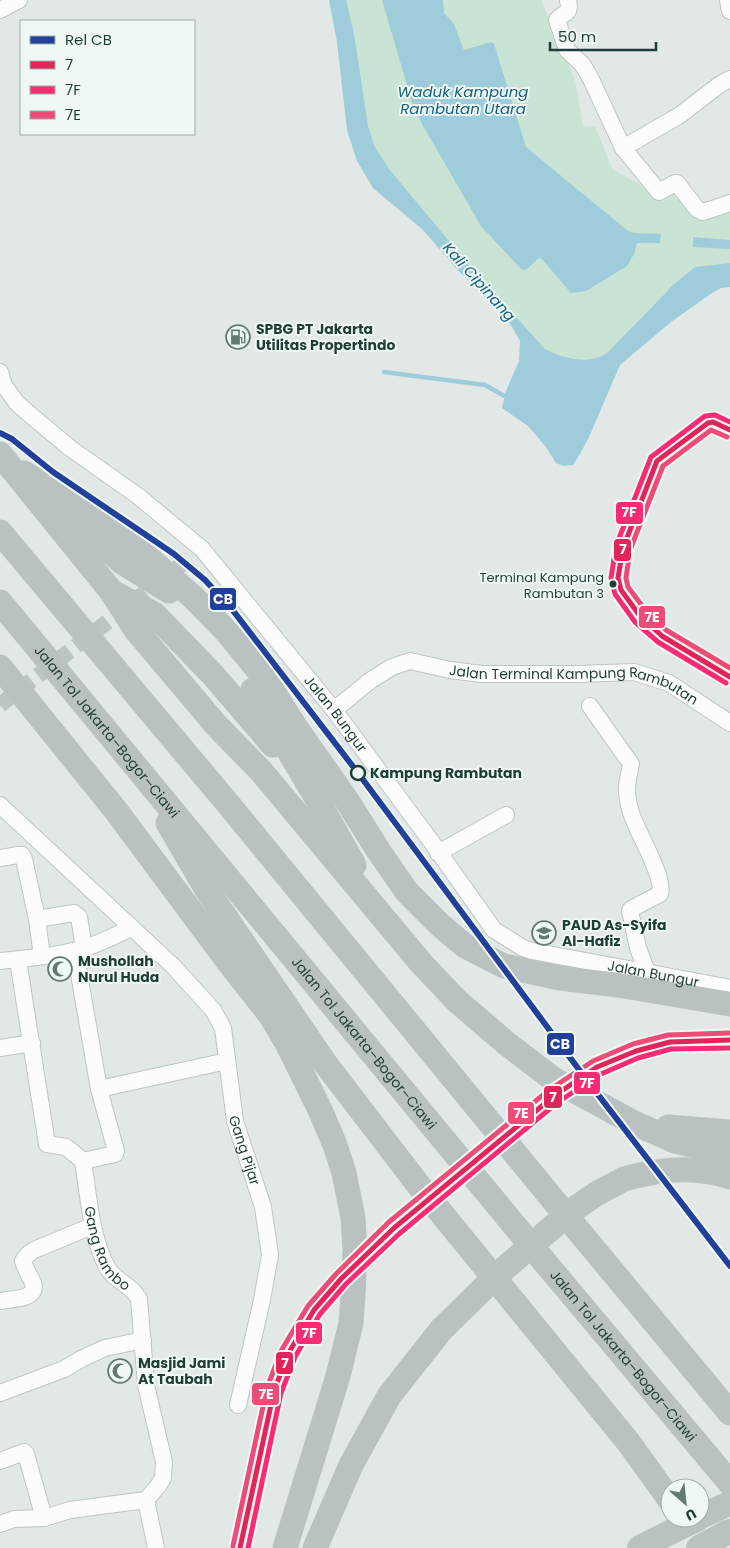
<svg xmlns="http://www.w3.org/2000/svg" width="730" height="1548" viewBox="0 0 730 1548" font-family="Poppins,sans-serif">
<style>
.green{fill:#c9e3d4}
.water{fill:#9eccdb}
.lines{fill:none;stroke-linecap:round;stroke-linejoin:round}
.stream{stroke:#9eccdb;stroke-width:4.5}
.minor-tunnel{stroke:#bbc6c3;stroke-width:16;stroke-dasharray:16 8;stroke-linecap:butt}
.minor-casing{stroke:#bfc5c3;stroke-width:18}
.major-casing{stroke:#bbc5c3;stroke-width:22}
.highway-casing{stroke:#bbc5c3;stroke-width:25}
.minor{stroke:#fbfcfb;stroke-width:16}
.major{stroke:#ccd5d4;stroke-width:21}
.highway{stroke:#b9c2c1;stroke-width:24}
.major-bridge-casing{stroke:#bbc5c3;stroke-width:22;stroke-linecap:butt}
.highway-bridge-casing{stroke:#bbc5c3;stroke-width:25;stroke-linecap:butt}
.major-bridge{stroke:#ccd5d4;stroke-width:21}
.highway-bridge{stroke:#b9c2c1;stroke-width:24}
.bus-1-casing{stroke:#eff8f4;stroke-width:9}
.bus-2-casing{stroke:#eff8f4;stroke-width:9}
.bus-3-casing{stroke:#eff8f4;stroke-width:9}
.bus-1{stroke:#e1245a;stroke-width:5}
.bus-2{stroke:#fa2b75;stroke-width:5}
.bus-3{stroke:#ed4c78;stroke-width:5}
.rail-1-casing{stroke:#eff8f4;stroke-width:10}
.rail-1{stroke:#20409a;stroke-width:6}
.bus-dot{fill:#1f3d38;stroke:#eff8f4;stroke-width:2}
.stop-dot{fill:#eff8f4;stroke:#1f3d38;stroke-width:2.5}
.labels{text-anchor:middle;stroke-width:4;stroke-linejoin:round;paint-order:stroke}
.bus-label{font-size:13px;fill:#1f3d38;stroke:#eff8f4;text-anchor:end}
.poi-label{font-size:14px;font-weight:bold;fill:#1f3d38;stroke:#eff8f4;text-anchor:start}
.street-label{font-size:14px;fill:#1f3d38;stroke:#eff8f4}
.stop-label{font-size:14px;font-weight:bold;fill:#1f3d38;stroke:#eff8f4;text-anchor:start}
.water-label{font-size:15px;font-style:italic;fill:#14617d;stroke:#eff8f4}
.line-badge{stroke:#eff8f4;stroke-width:2}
.badge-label{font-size:14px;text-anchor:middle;font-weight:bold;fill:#fff}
</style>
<rect width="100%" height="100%" fill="#e2e8e6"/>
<path class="green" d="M 346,0 L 541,0 L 575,80 L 583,126 L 595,126 L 612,169 L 657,194 L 675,186 L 702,218 L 730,206 L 730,263 L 695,267 L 672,285 L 609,351 C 592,366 564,359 545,349 L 469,265 L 389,169 L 375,147 L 368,126 Z"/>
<g class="water">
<path d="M 329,0 L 346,0 L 354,34 L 368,126 L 375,147 L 389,169 L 469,265 L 545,349 C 564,359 592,366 609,351 L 673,285 L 695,267 L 730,263 L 730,287 L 721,288 L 712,293 L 671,322 L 620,365 L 589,437 L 580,454 L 573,465 L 563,466 L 556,463 L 546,447 L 528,426 L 502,408 L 506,391 L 519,361 L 520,341 L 509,322 L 456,268 L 423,230 L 373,188 L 357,161 L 347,130 L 337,42 Z"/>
<path d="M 382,0 L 443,0 L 444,13 L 454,24 L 463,48 L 464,50 L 491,42 L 494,44 L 526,147 L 628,231 L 634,233 L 661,234 L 660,243 L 637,243 L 634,254 L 627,266 L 586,291 L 571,293 L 542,259 L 539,258 L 527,269 L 522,270 L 481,226 L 422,124 L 412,102 Z"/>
<path d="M 693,237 L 730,240 L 730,249 L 693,247 Z"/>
</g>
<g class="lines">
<path class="stream" d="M 384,372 L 485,385 L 508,398"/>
<path class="minor-tunnel" d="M 0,705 L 190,558"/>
<g class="minor-casing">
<g id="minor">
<path d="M 568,0 C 571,16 565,10 557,20 L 567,50 L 582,64 L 590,77 L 623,148 L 659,192 L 675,183 L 677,183 L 697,209 L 703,212 L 730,203"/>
<path d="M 728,0 L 730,11"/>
<path d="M 0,10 L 19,0"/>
<path d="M 623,148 L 680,115 L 719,85 L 730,79"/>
<path id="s1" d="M 0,372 L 4,385 L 16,402 L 28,413 L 70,448 L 138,496 L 202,549 L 334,710 L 433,844 L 494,930 L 523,948 L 532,951 L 730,988"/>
<path d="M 590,706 L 631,764 C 629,776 625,786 628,799 C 629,807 632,817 636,825 C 642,840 665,880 660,894 L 631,909 L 630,911 L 638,948 L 647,972"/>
<path id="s2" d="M 334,710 L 371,680 L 392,667 L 410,661 L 450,670 L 482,674 L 578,674 L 634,672 L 669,683 L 730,723"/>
<path id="s3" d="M 0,805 L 173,966 L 213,1010 L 223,1028 L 235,1121 L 263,1207 L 270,1255 L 262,1300 L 238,1405"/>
<path d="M 438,853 L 506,815"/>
<path d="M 0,858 L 18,855 L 22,855 L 24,859 L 37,919 L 42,956"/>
<path d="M 37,919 L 74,913 L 79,917 L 84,948"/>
<path d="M 75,951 L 99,1089 L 116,1151 L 115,1154 L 83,1161"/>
<path id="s4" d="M 18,960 L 47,1144 L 66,1147 L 83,1161 C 89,1197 90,1234 107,1267 C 114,1281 132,1285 139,1299 L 146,1385 L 164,1462 L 163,1478 L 158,1486 L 146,1500"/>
<path d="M 0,961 C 28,958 58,956 85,948 C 101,943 116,935 131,928"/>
<path d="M 0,1048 L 32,1043"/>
<path d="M 99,1089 L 227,1061"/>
<path d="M 0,1301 C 10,1299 39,1300 33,1283 C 30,1276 25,1269 23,1261 C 25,1256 29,1253 34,1250 L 92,1226"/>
<path d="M 0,1393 L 64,1369 L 81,1359 L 105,1348 L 143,1340"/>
<path d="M 0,1461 L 24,1452 L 26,1454 L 44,1518"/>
<path d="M 146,1500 L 156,1548"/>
<path d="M 0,1524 L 14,1519 L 44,1518 L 70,1510 L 146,1500"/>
</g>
</g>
<g class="major-casing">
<g id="major">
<path d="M 597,1067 L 636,1051 L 670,1042 L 730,1040"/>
<path d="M 240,1548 L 274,1391 L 288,1354 L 314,1310 L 341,1279"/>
</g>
</g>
<g class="highway-casing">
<g id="highway">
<path d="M 0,454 L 111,591 L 136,630 L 216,725 L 261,771 L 421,963 L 457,1001 L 506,1043 L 553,1079 L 634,1123 L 675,1141 L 730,1154"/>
<path d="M 24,473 L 117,530 L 194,598 L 227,632 L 263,676 L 296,728 L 346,799 L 378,850 L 407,892 L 439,924 L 465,946 L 504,966 L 560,978 L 618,985 L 730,1004"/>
<path d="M 69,514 L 122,562 L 169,591"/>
<path d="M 0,532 L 229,805 L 587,1241 L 730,1413"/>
<path d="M 112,592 L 154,614 L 213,675 L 273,745"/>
<path id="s5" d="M 0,602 L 543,1260 L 730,1483"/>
<path d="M 0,667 L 117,812 L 227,960 L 271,1016 L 288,1045 L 321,1112 L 335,1145 L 344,1173 L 353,1218 L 355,1249 L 353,1295 L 351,1323 L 338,1376 L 285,1548"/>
<path d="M 253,690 L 313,792 L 354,865"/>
<path d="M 168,823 L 207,890 L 325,1063 L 420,1187 L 629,1443 L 670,1500"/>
<path d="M 668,1127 L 730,1132"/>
<path d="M 624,1179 C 659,1169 695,1165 730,1177"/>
<path d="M 700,1517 L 730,1503"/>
<path d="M 315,1548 L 351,1465 L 389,1396 L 441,1330"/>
</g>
</g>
<use href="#minor" class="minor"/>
<use href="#major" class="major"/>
<use href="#highway" class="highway"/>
<g class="major-bridge-casing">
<path id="major-bridge" d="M 341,1279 L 394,1228 L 554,1096 L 597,1067"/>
</g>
<g class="highway-bridge-casing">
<g id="highway-bridge">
<path d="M 441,1330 L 497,1275 L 570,1212 L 596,1194 L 624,1179"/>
<path d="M 639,1548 L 699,1518"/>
<path d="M 698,1548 L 730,1531"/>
</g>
</g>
<use href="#major-bridge" class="major-bridge"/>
<use href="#highway-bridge" class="highway-bridge"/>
<g class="bus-1-casing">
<g id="bus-1">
<path d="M 730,430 L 713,422 L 708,423 L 657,461 L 623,548 L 618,578 L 621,590 L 640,616 L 662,636 L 730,677"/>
<path d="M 240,1548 L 274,1391 L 288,1354 L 314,1310 L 341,1279 L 394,1228 L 554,1096 L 597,1067 L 636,1051 L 670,1042 L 730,1040"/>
</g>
</g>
<g class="bus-2-casing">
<g id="bus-2">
<path d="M 726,683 L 658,642 L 635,622 L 615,594 L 611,578 L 616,546 L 651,457 L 705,416 L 715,415 L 730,422"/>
<path d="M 248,1548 L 281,1393 L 295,1357 L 320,1314 L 346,1284 L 399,1234 L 558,1102 L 601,1074 L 638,1058 L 671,1049 L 730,1048"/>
</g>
</g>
<g class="bus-3-casing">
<g id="bus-3">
<path d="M 727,437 L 711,430 L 663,466 L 630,550 L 626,578 L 628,587 L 646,611 L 666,630 L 730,668"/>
<path d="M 233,1546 L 267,1388 L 281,1351 L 308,1306 L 336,1274 L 389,1222 L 549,1090 L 593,1061 L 633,1044 L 668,1035 L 730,1033"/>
</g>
</g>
<use href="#bus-1" class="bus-1"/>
<use href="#bus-2" class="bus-2"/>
<use href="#bus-3" class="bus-3"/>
<g class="rail-1-casing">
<path id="rail-1" d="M 0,433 L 12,439 L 53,472 L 174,554 L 205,580 L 231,608 L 358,773 L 586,1079 L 730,1266"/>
</g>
<use href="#rail-1" class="rail-1"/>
</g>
<defs>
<g id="fuel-ring" transform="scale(1.25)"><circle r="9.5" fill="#eff8f4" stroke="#637975" stroke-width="1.5"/><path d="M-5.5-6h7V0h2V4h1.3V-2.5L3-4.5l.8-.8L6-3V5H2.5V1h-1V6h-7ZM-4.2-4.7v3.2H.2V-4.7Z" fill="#637975"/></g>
<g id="school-ring" transform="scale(1.25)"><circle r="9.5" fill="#eff8f4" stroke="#637975" stroke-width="1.5"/><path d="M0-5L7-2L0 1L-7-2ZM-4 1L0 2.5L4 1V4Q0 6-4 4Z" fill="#637975"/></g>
<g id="mosque-ring" transform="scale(1.25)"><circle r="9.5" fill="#eff8f4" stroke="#637975" stroke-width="1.5"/><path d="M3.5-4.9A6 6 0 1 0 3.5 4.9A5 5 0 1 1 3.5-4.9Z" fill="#637975"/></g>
</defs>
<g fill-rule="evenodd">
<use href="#fuel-ring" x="238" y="337"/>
<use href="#school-ring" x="544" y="933"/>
<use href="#mosque-ring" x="60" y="969"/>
<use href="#mosque-ring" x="120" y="1371"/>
</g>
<circle class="bus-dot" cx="613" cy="584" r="4.5"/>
<circle class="stop-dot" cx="358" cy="773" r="7"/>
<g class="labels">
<g class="bus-label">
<text x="604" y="582">Terminal Kampung<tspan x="604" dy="16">Rambutan 3</tspan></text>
</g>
<g class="poi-label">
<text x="256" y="334">SPBG PT Jakarta<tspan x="256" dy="16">Utilitas Propertindo</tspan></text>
<text x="562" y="930">PAUD As-Syifa<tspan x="562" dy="16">Al-Hafiz</tspan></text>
<text x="78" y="966">Mushollah<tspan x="78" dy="16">Nurul Huda</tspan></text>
<text x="138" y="1368">Masjid Jami<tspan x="138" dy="16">At Taubah</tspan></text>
</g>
<g class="street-label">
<text dy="5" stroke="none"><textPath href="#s2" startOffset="259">Jalan Terminal Kampung Rambutan</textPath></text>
<text dy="5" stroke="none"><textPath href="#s1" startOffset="484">Jalan Bungur</textPath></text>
<text dy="5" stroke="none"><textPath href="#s5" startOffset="168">Jalan Tol Jakarta–Bogor–Ciawi</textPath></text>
<text dy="5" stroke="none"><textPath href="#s1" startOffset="919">Jalan Bungur</textPath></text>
<text dy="5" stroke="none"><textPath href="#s5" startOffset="572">Jalan Tol Jakarta–Bogor–Ciawi</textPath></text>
<text dy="5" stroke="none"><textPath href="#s3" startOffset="441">Gang Pijar</textPath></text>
<text dy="5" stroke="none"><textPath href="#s4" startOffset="320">Gang Rambo</textPath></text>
<text dy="5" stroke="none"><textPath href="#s5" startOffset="978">Jalan Tol Jakarta–Bogor–Ciawi</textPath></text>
</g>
<g class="stop-label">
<text x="370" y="778">Kampung Rambutan</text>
</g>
<g class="water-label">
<text x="463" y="97">Waduk Kampung<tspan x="463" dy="17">Rambutan Utara</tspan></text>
<text transform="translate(479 282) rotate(48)" y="5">Kali Cipinang</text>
</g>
</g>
<g class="line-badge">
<rect x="615" y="501" width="29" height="24" rx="5" fill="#fa2b75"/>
<rect x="613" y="538" width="19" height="24" rx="5" fill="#e1245a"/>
<rect x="209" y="587" width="28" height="24" rx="5" fill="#20409a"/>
<rect x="638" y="605" width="28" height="24" rx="5" fill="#ed4c78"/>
<rect x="546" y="1032" width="29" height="24" rx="5" fill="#20409a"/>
<rect x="573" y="1071" width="28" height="24" rx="5" fill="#fa2b75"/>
<rect x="543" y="1085" width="20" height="24" rx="5" fill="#e1245a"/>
<rect x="507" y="1101" width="28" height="24" rx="5" fill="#ed4c78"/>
<rect x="295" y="1321" width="28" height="24" rx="5" fill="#fa2b75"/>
<rect x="275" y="1351" width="19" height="24" rx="5" fill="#e1245a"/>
<rect x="251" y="1382" width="29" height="24" rx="5" fill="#ed4c78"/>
</g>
<g class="badge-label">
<text x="629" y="517">7F</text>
<text x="623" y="554">7</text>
<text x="223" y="604">CB</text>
<text x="652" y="622">7E</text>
<text x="560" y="1049">CB</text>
<text x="587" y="1088">7F</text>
<text x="553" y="1102">7</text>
<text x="521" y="1118">7E</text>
<text x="309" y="1338">7F</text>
<text x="285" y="1368">7</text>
<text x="266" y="1399">7E</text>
</g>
<rect x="20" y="20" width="175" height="115" fill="#eff8f4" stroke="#9cada9"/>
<rect x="30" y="36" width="25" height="8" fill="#20409a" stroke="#9cada9"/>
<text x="65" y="45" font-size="15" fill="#1f3d38">Rel CB</text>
<rect x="30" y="61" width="25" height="8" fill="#e1245a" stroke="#9cada9"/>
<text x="65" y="70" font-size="15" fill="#1f3d38">7</text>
<rect x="30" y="86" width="25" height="8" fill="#fa2b75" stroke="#9cada9"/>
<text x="65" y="95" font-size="15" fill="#1f3d38">7F</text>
<rect x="30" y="111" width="25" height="8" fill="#ed4c78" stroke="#9cada9"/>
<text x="65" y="120" font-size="15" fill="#1f3d38">7E</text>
<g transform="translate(685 1503) rotate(153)"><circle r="24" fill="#eff8f4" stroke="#9cada9"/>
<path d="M0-4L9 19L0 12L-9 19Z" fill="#637975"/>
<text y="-8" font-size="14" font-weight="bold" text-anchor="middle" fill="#1f3d38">U</text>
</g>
<path d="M550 42v8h106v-8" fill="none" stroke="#1f3d38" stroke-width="2.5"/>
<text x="558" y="42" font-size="15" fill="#1f3d38" stroke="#eff8f4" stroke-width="4" paint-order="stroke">50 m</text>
</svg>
